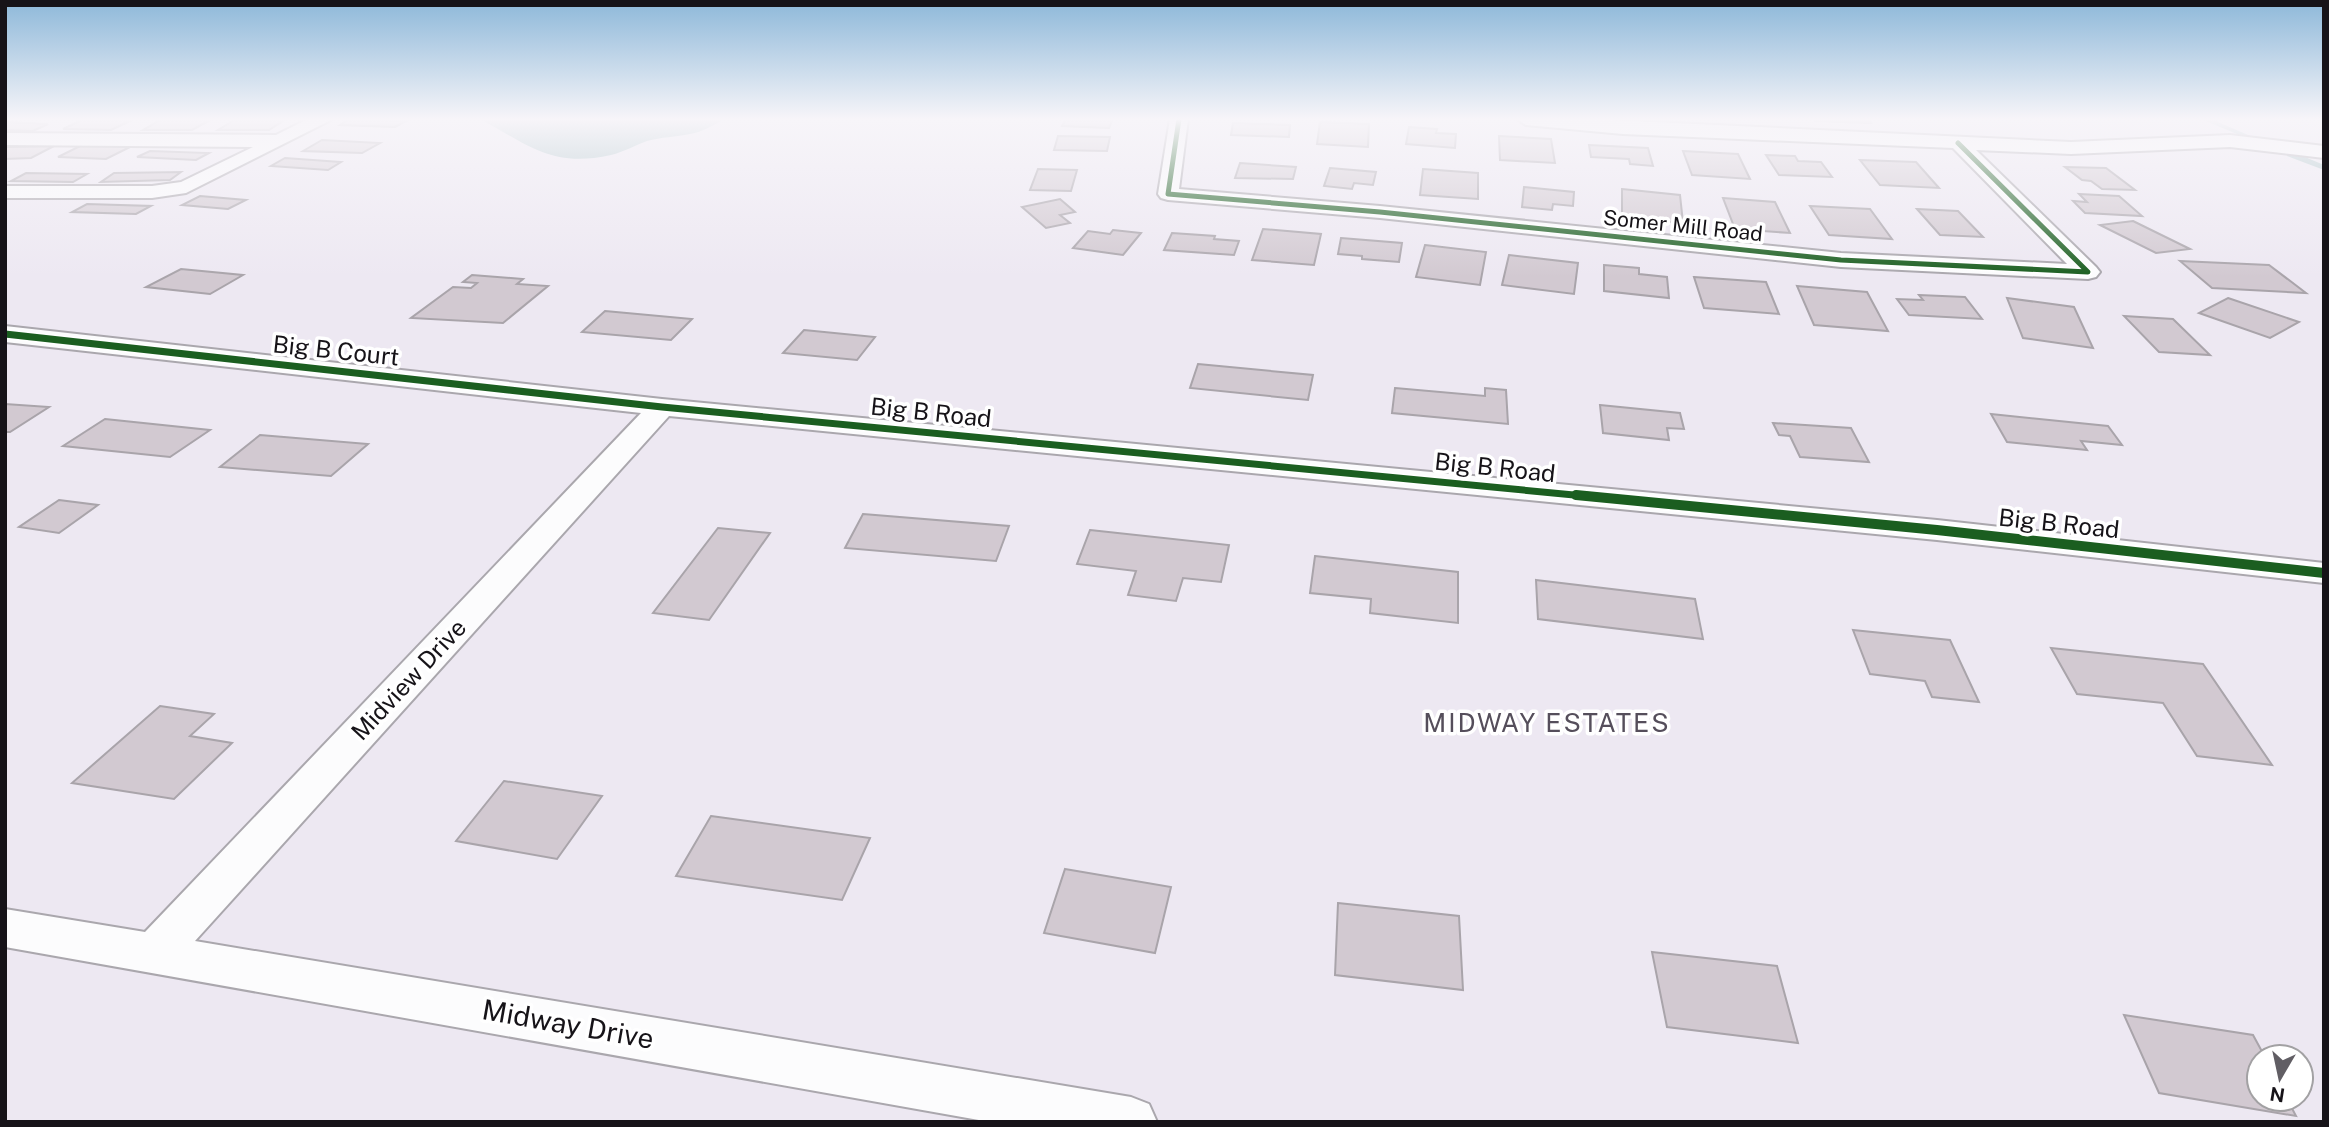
<svg xmlns="http://www.w3.org/2000/svg" width="2329" height="1127" viewBox="0 0 2329 1127" font-family="'Public Sans',sans-serif">
<style>
.water{fill:#a4bfc3}
.lines{fill:none;stroke-linecap:round;stroke-linejoin:round}
.stream{fill:#a4bfc3;fill-rule:evenodd}
.building{fill:#d2c9d1;stroke:#a9a4aa;stroke-width:2}
.street-casing{stroke:#aaa7ad;stroke-width:4}
.street{fill:#fcfcfd;fill-rule:evenodd}
.cycleway-far2-casing{stroke:#fff;stroke-width:8}
.cycleway-far1-casing{stroke:#fff;stroke-width:10}
.cycleway-casing{stroke:#fff;stroke-width:14}
.cycleway-far2{stroke:#1b5e20;stroke-width:5}
.cycleway-far1{stroke:#1b5e20;stroke-width:7}
.cycleway{stroke:#1b5e20;stroke-width:10}
.labels{text-anchor:middle;stroke-width:7;stroke-linejoin:round;paint-order:stroke}
.far-street-label{font-size:21px;fill:#161318;stroke:#fff}
.street-label{font-size:24px;fill:#161318;stroke:#fff}
.neighbourhood-label{font-size:26px;letter-spacing:2px;fill:#554e5b;stroke:#fff}
.near-street-label{font-size:28px;fill:#161318;stroke:#fff}
</style>
<rect width="100%" height="100%" fill="#ede8f2"/>
<path class="water" d="M 480,119 L 725,119 C 714,125 702,132 690,134 C 676,137 661,137 647,141 C 635,145 624,152 611,155 C 552,168 530,146 480,119 Z"/>
<g class="lines">
<g class="stream">
<path d="M 2201,119 L 2211,119 L 2255,138 L 2249,139 Z"/>
<path d="M 2287,152 L 2293,152 L 2324,165 L 2324,170 L 2287,156 Z"/>
</g>
</g>
<g class="building">
<path d="M 84,119 L 108,119 L 132,120 L 111,130 L 63,129 Z"/>
<path d="M 162,119 L 212,119 L 192,130 L 143,130 Z"/>
<path d="M 236,119 L 286,119 L 269,130 L 218,130 Z"/>
<path d="M 349,119 L 369,119 L 406,121 L 395,127 L 340,125 Z"/>
<path d="M 1066,119 L 1113,119 L 1109,128 L 1062,126 Z"/>
<path d="M 1814,119 L 1868,119 L 1871,123 L 1815,121 Z"/>
<path d="M 5,122 L 48,124 L 33,131 L 5,130 Z"/>
<path d="M 1320,122 L 1369,124 L 1368,147 L 1317,144 Z"/>
<path d="M 1233,123 L 1290,125 L 1289,137 L 1231,135 Z"/>
<path d="M 1409,127 L 1437,129 L 1436,133 L 1456,134 L 1455,148 L 1406,144 Z"/>
<path d="M 1058,136 L 1110,137 L 1107,151 L 1054,150 Z"/>
<path d="M 1499,136 L 1551,139 L 1555,163 L 1500,160 Z"/>
<path d="M 322,140 L 380,143 L 362,153 L 303,151 Z"/>
<path d="M 82,145 L 130,147 L 106,159 L 58,157 Z"/>
<path d="M 1589,145 L 1648,148 L 1653,166 L 1630,164 L 1629,159 L 1591,157 Z"/>
<path d="M 54,146 L 31,158 L 5,159 L 5,147 Z"/>
<path d="M 150,151 L 209,153 L 196,160 L 137,157 Z"/>
<path d="M 1683,151 L 1738,154 L 1750,179 L 1692,175 Z"/>
<path d="M 1766,155 L 1795,156 L 1798,161 L 1821,162 L 1832,177 L 1779,175 Z"/>
<path d="M 285,158 L 341,162 L 328,170 L 271,166 Z"/>
<path d="M 1860,160 L 1916,162 L 1939,188 L 1880,185 Z"/>
<path d="M 1240,163 L 1296,167 L 1293,179 L 1235,178 Z"/>
<path d="M 2065,167 L 2106,168 L 2135,190 L 2102,189 L 2091,181 L 2082,180 Z"/>
<path d="M 1330,168 L 1376,172 L 1373,185 L 1354,183 L 1352,189 L 1324,186 Z"/>
<path d="M 1038,169 L 1077,170 L 1071,191 L 1030,190 Z"/>
<path d="M 1423,169 L 1478,173 L 1478,199 L 1420,195 Z"/>
<path d="M 181,172 L 170,180 L 101,182 L 114,173 Z"/>
<path d="M 26,173 L 87,174 L 73,182 L 11,181 Z"/>
<path d="M 1524,187 L 1574,192 L 1573,206 L 1553,204 L 1552,210 L 1522,207 Z"/>
<path d="M 1622,189 L 1680,195 L 1683,223 L 1622,217 Z"/>
<path d="M 2079,194 L 2119,196 L 2142,216 L 2085,213 L 2073,201 L 2087,202 Z"/>
<path d="M 200,196 L 246,200 L 228,209 L 182,205 Z"/>
<path d="M 1723,198 L 1775,202 L 1790,233 L 1735,229 Z"/>
<path d="M 1060,199 L 1075,212 L 1060,215 L 1070,223 L 1046,228 L 1022,207 Z"/>
<path d="M 87,204 L 151,206 L 136,214 L 72,212 Z"/>
<path d="M 1810,206 L 1870,209 L 1892,239 L 1829,235 Z"/>
<path d="M 1917,209 L 1958,211 L 1983,237 L 1940,235 Z"/>
<path d="M 2133,221 L 2190,249 L 2156,253 L 2100,225 Z"/>
<path d="M 1263,229 L 1321,234 L 1314,265 L 1252,260 Z"/>
<path d="M 1113,230 L 1141,233 L 1123,255 L 1073,248 L 1088,231 L 1110,234 Z"/>
<path d="M 1172,233 L 1215,236 L 1214,239 L 1239,241 L 1234,255 L 1164,250 Z"/>
<path d="M 1341,238 L 1402,243 L 1399,262 L 1362,259 L 1362,256 L 1338,254 Z"/>
<path d="M 1425,245 L 1486,252 L 1480,285 L 1416,277 Z"/>
<path d="M 1509,255 L 1578,263 L 1574,294 L 1502,285 Z"/>
<path d="M 2180,261 L 2269,265 L 2306,293 L 2212,288 Z"/>
<path d="M 1604,265 L 1639,268 L 1639,274 L 1667,277 L 1669,298 L 1604,291 Z"/>
<path d="M 181,269 L 243,275 L 210,294 L 146,287 Z"/>
<path d="M 472,275 L 523,279 L 517,284 L 548,286 L 503,323 L 411,318 L 453,287 L 471,288 L 477,283 L 463,282 Z"/>
<path d="M 1694,277 L 1766,282 L 1779,314 L 1704,308 Z"/>
<path d="M 1797,286 L 1867,292 L 1888,331 L 1814,325 Z"/>
<path d="M 1919,295 L 1965,297 L 1982,319 L 1909,315 L 1897,299 L 1923,300 Z"/>
<path d="M 2007,298 L 2074,307 L 2093,348 L 2023,338 Z"/>
<path d="M 2228,298 L 2299,322 L 2270,338 L 2199,313 Z"/>
<path d="M 605,311 L 692,319 L 671,340 L 582,332 Z"/>
<path d="M 2124,316 L 2173,319 L 2210,355 L 2159,352 Z"/>
<path d="M 804,330 L 875,337 L 857,360 L 783,353 Z"/>
<path d="M 1198,364 L 1313,375 L 1308,400 L 1190,388 Z"/>
<path d="M 1395,388 L 1485,396 L 1485,388 L 1506,390 L 1508,424 L 1392,413 Z"/>
<path d="M 5,404 L 49,407 L 10,432 L 5,432 Z"/>
<path d="M 1600,405 L 1680,413 L 1684,429 L 1667,428 L 1669,440 L 1603,433 Z"/>
<path d="M 1991,414 L 2108,426 L 2122,445 L 2081,441 L 2087,450 L 2007,442 Z"/>
<path d="M 105,419 L 210,430 L 170,457 L 63,446 Z"/>
<path d="M 1773,423 L 1851,428 L 1869,462 L 1800,457 L 1790,436 L 1779,435 Z"/>
<path d="M 260,435 L 368,444 L 331,476 L 220,467 Z"/>
<path d="M 59,500 L 98,505 L 59,533 L 19,527 Z"/>
<path d="M 863,514 L 1009,526 L 996,561 L 845,548 Z"/>
<path d="M 718,528 L 770,533 L 709,620 L 653,613 Z"/>
<path d="M 1090,530 L 1229,545 L 1221,582 L 1183,578 L 1176,601 L 1128,595 L 1136,571 L 1077,564 Z"/>
<path d="M 1315,556 L 1458,572 L 1458,623 L 1370,613 L 1371,599 L 1310,593 Z"/>
<path d="M 1536,580 L 1695,599 L 1703,639 L 1538,619 Z"/>
<path d="M 1853,630 L 1950,640 L 1979,702 L 1932,697 L 1925,681 L 1870,674 Z"/>
<path d="M 2051,648 L 2203,664 L 2272,765 L 2197,756 L 2163,703 L 2077,694 Z"/>
<path d="M 160,706 L 214,714 L 190,736 L 232,743 L 174,799 L 72,783 Z"/>
<path d="M 504,781 L 602,796 L 557,859 L 456,841 Z"/>
<path d="M 711,816 L 870,838 L 842,900 L 676,876 Z"/>
<path d="M 1065,869 L 1171,887 L 1155,953 L 1044,933 Z"/>
<path d="M 1338,903 L 1459,916 L 1463,990 L 1335,975 Z"/>
<path d="M 1652,952 L 1777,966 L 1798,1043 L 1667,1027 Z"/>
<path d="M 2124,1015 L 2253,1035 L 2265,1057 L 2259,1057 L 2259,1099 L 2287,1099 L 2296,1116 L 2159,1093 Z"/>
</g>
<g class="lines">
<g class="street-casing">
<g id="street">
<path d="M 308,119 L 333,119 L 186,193 L 152,198 L 5,198 L 5,186 L 152,186 L 181,182 L 253,147 L 5,145 L 5,133 L 276,135 Z"/>
<path d="M 1170,119 L 1188,119 L 1179,189 L 1380,206 L 1841,253 L 2067,264 L 1953,148 L 1623,134 L 1526,125 L 1517,119 L 1591,119 L 2071,142 L 2230,135 L 2324,146 L 2324,158 L 2230,147 L 2071,154 L 1976,150 L 2096,267 L 2100,272 L 2096,277 L 2088,279 L 1841,267 L 1380,218 L 1168,200 L 1161,198 L 1158,194 Z"/>
<path d="M 5,326 L 662,399 L 1937,520 L 2324,563 L 2324,583 L 1937,540 L 669,416 L 195,941 L 1131,1097 L 1149,1104 L 1157,1122 L 990,1122 L 5,947 L 5,909 L 145,932 L 641,413 L 5,342 Z"/>
</g>
</g>
<use href="#street" class="street"/>
<g class="cycleway-far2-casing">
<path id="cycleway-far2" d="M 1179,119 L 1168,194 L 1380,212 L 1841,260 L 2088,272 L 1958,143"/>
</g>
<g class="cycleway-far1-casing">
<path id="cycleway-far1" d="M 5,334 L 662,407 L 1595,497"/>
</g>
<g class="cycleway-casing">
<path id="cycleway" d="M 1576,495 L 1937,530 L 2324,573"/>
</g>
<use href="#cycleway-far2" class="cycleway-far2"/>
<use href="#cycleway-far1" class="cycleway-far1"/>
<use href="#cycleway" class="cycleway"/>
</g>
<linearGradient id="sky" x2="0" y2="1"><stop stop-color="#8db8d9"/><stop offset="0.43" stop-color="#f7f5f9"/><stop offset="1" stop-color="#f7f5f9" stop-opacity="0"/></linearGradient>
<rect width="2329" height="277" fill="url(#sky)"/>
<g class="labels">
<g class="far-street-label">
<text transform="translate(1683 226) rotate(6)" y="7">Somer Mill Road</text>
</g>
<g class="street-label">
<text transform="translate(336 351) rotate(6)" y="8">Big B Court</text>
<text transform="translate(931 413) rotate(6)" y="8">Big B Road</text>
<text transform="translate(1495 468) rotate(6)" y="8">Big B Road</text>
<text transform="translate(2059 524) rotate(6)" y="8">Big B Road</text>
<text transform="translate(409 680) rotate(-47)" y="8">Midview Drive</text>
</g>
<g class="neighbourhood-label">
<text x="1547" y="732">MIDWAY ESTATES</text>
</g>
<g class="near-street-label">
<text transform="translate(568 1024) rotate(10)" y="10">Midway Drive</text>
</g>
</g>
<rect width="2329" height="1127" fill="none" stroke="#161318" stroke-width="14"/>
<g transform="translate(2280 1078) rotate(189)"><circle r="33" fill="#ffffff" stroke="#a2a1a3" stroke-width="2"/>
<path d="M0-5L12 26L0 18L-12 26Z" fill="#615e64"/>
<text y="-10" font-size="19" font-weight="bold" text-anchor="middle" fill="#161318">N</text>
</g>
</svg>
